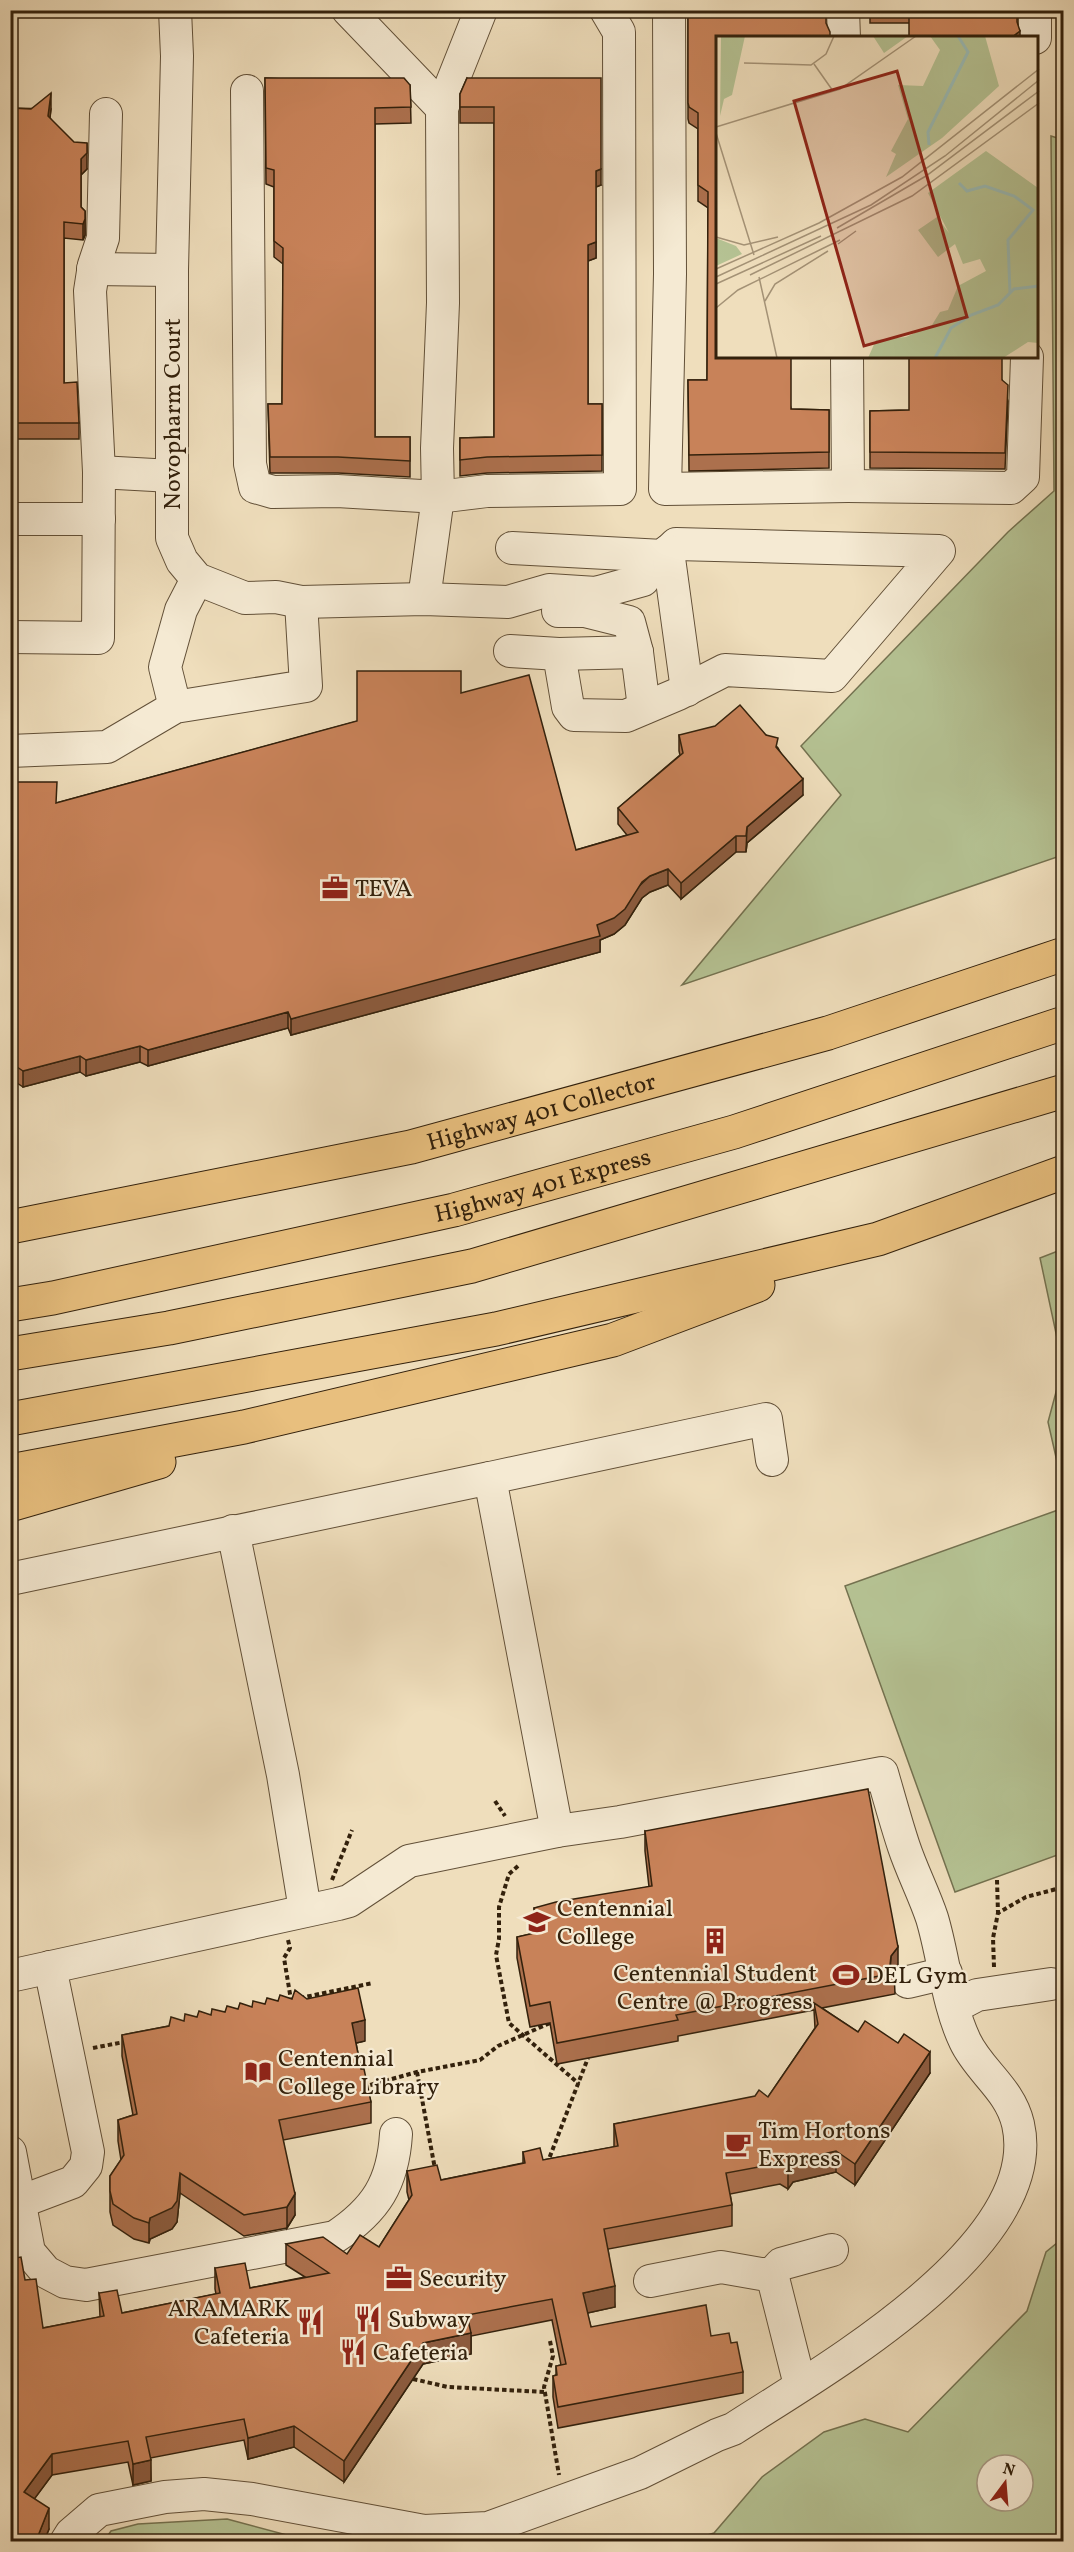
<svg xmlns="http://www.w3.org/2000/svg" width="1074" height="2552" viewBox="0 0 1074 2552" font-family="Vollkorn,serif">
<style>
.green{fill:#b5c293;stroke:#747250;stroke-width:1.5;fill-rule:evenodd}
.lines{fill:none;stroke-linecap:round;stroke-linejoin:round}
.minor-casing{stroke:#625038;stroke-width:34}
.highway-casing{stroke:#33210c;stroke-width:35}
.path{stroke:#33210c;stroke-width:4;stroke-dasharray:4.5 3;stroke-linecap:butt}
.minor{stroke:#f5ead3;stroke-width:32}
.highway{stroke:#e8bf7e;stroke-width:33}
.wall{fill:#ac704d;stroke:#33210c;stroke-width:1.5}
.shaded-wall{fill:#8c5b3e;stroke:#33210c;stroke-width:1.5}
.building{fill:#c88259;stroke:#33210c;stroke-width:1.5}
.labels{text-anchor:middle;stroke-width:4.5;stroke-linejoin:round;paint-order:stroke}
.street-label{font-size:24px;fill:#33210c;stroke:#f5ead3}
.poi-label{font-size:24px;fill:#33210c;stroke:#f5ead3;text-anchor:start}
.inset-river{fill:none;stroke:#9abbb5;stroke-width:3}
.inset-road{fill:none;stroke:#a49276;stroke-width:1.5}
.view{fill:#8f2418;fill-opacity:0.15;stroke:#8f2418;stroke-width:3}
.inset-edge{fill:none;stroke:#33210c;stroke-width:3}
</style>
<rect width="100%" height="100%" fill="#efdebc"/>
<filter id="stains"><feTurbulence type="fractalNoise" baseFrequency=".00333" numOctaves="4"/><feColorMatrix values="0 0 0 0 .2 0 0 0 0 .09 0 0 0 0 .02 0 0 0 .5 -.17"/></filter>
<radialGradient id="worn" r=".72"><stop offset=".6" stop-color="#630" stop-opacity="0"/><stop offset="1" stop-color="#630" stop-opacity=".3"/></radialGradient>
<g class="green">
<path d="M 1051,136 L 1064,140 L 1063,855 L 682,985 L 841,795 L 801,746 L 1008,532 L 1054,491 Z"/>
<path d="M 1063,1249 L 1064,1249 L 1063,1488 L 1048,1422 L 1063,1366 L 1040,1258 Z"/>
<path d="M 1058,1510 L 1064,1526 L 1063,1853 L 955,1892 L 845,1586 Z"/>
<path d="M 1063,2238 L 1063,2541 L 688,2541 L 714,2533 L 762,2477 L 824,2432 L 865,2419 L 908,2432 L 1027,2311 L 1046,2252 ZM 987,2465 L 1023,2465 L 1023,2501 L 987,2501 Z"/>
<path d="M 227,2519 L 309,2541 L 104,2541 L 111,2531 L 138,2524 Z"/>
</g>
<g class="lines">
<g class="minor-casing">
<g id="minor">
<path d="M 175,10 L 177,56 L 172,270 L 172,538 L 182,561 L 197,579 L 245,598 L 276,597 L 301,602 L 424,599 L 508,602 L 549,590 L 596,593 L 643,580 L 651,568 L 676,544 L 939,551 L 832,676 L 725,670 L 678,694 L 626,716 L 574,715 L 568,707 L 559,654 L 510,651"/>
<path d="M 348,10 L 442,108"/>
<path d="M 669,10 L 670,274 L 665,489 L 848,486 L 847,357"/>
<path d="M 843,10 L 844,38"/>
<path d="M 1035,38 L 1035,10"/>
<path d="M 247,91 L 250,464 L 255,487 L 273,492 L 337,491 L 438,497 L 437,448 L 443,303 L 442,108 L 481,10"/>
<path d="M 93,269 L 172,270"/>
<path d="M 99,472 L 90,291 L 94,265 L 103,238 L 106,114"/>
<path d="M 848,486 L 1011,488 L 1023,477 L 1027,357"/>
<path d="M 10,519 L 99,519"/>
<path d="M 512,548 L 663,556"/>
<path d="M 668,551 L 687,690"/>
<path d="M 424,599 L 438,497 L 487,491 L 620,489 L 619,32 L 606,10"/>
<path d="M 558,611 L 585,611 L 629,622 L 637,652 L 644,708"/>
<path d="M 10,637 L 98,638 L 99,472 L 172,476"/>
<path d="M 559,654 L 637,652"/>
<path d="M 175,707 L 165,667 L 181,610 L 197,579"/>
<path d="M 10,751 L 107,747 L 175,707 L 306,686 L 301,602"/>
<path d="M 490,1478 L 766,1419 L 772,1460"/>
<path d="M 233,1531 L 283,1775 L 305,1910"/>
<path d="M 10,1579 L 490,1478 L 557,1831"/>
<path d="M 10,1976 L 338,1904 L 349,1901 L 409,1861 L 557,1831 L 620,1822 L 882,1773 C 889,1797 896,1823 904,1847 C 912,1871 924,1894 932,1918 C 944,1958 947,2003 965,2041 C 979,2071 1010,2089 1018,2124 C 1046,2246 819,2373 733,2429 L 717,2435 L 640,2473 L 488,2528 L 424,2531 L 252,2499 L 204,2494 L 165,2497 L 99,2510 L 71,2534 L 66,2542"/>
<path d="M 908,1982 L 946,1973"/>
<path d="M 954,2007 L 977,1995 L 1051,1984"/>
<path d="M 10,2152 L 29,2252 L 46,2272 L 65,2282 L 86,2285 L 335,2237 C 376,2210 393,2183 396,2134"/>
<path d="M 20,2202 L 73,2182 L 86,2166 L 88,2152 L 50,1967"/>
<path d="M 772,2274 L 781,2264 L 832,2250"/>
<path d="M 650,2281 L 721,2267 L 761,2274 L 772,2274 L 800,2385"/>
</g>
</g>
<g class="highway-casing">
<g id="highway">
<path id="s1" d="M 10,1227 L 411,1147 L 828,1033 L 1064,954"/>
<path id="s2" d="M 10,1305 L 53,1298 L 454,1210 L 734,1132 L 1064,1023"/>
<path d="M 10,1354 L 169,1328 L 472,1266 L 1064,1091"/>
<path d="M 10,1419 L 496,1329 L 878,1239 L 1064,1172"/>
<path d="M 10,1471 L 244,1427 L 613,1340 L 758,1285"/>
<path d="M 10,1505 L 159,1462"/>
</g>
</g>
<g class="path">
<path d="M 495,1801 L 505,1816"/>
<path d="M 518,1866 L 509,1874 L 499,1907 L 499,1939 L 496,1955 L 509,2023 L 579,2084"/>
<path d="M 332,1880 L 352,1830"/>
<path d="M 997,1880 L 998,1913"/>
<path d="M 288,1940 L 290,1948 L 284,1958 L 291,2000"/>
<path d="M 994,1967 L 993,1938 L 998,1913 L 1026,1897 L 1064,1887"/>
<path d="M 300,1998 L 373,1983"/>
<path d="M 93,2048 L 124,2042"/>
<path d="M 417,2072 L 435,2169"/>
<path d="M 363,2087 L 417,2072 L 480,2060 L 498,2046 L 550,2023"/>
<path d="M 547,2164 L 588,2058"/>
<path d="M 550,2341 L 553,2356 L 544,2387 L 559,2475"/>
<path d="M 413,2379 L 448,2387 L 545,2392"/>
</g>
<use href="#minor" class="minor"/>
<use href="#highway" class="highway"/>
</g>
<g class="wall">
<path d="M 870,10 L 1017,10 L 1017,22 L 1020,38 L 909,23 L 870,23 Z"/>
<path d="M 688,15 L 826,23 L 717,38 L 791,409 L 829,410 L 829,468 L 689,471 L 688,380 L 707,380 L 708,208 L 698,201 L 698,129 L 689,123 L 688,119 Z"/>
<path d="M 265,78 L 410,85 L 411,123 L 375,124 L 375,437 L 410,437 L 410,477 L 338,473 L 270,473 L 268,404 L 282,404 L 283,264 L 274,257 L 274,187 L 266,184 Z"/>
<path d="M 467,78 L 601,185 L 596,187 L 596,258 L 588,261 L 588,404 L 602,404 L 602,471 L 487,473 L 460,476 L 460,438 L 494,437 L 494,123 L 460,123 L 460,94 Z"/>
<path d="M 10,108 L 51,109 L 50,118 L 87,169 L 81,175 L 81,207 L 85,211 L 85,235 L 83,240 L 64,238 L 64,383 L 79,423 L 79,439 L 10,439 Z"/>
<path d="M 1002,380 L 1008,401 L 1005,469 L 870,468 L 870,411 L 909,410 Z"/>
<path d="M 461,693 L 576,850 L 627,835 L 618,824 L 618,808 L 680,755 L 679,751 L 679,735 L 766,735 L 778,748 L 803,795 L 747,843 L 746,852 L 736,852 L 681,899 L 668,885 L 650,892 L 642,898 L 625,925 L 614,934 L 600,940 L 600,952 L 291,1035 L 288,1028 L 148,1066 L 140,1062 L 86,1076 L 80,1072 L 23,1087 L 17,1083 L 10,1085 L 56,803 Z"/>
<path d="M 645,1831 L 898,1968 L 894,1972 L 895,1994 L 822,2008 L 858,2032 L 930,2073 L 855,2185 L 836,2172 L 793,2182 L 788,2189 L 780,2184 L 730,2194 L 732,2205 L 732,2226 L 608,2249 L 615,2307 L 587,2313 L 591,2327 L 711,2336 L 731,2343 L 743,2372 L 743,2393 L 558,2428 L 553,2397 L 553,2376 L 556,2375 L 556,2366 L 561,2365 L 552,2320 L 471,2336 L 471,2354 L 423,2364 L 344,2482 L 294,2447 L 248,2459 L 244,2440 L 150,2458 L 151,2481 L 133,2485 L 128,2462 L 52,2475 L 34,2499 L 49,2529 L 44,2541 L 10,2541 L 25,2280 L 43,2328 L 100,2317 L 99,2293 L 122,2313 L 216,2294 L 215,2289 L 215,2268 L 250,2288 L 305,2277 L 286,2265 L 286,2244 L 347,2254 L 379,2247 L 409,2200 L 407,2192 L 407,2171 L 441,2180 L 523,2163 L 523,2152 L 543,2160 L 614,2147 L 614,2124 L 768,2097 L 815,2028 L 814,2010 L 678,2036 L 678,2041 L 557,2064 L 550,2023 L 530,2027 L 517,1958 L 517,1937 L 535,1933 L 534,1908 L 649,1887 L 645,1851 Z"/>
<path d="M 225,2012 L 365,2041 L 356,2043 L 361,2069 L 371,2102 L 371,2123 L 283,2140 L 295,2215 L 287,2228 L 244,2236 L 180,2193 L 177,2222 L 172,2229 L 150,2239 L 149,2243 L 134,2239 L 113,2225 L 110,2212 L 110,2176 L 121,2160 L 118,2141 L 118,2120 L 133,2115 L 122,2056 L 122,2035 L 169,2026 L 184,2021 L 197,2017 Z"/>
</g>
<g class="shaded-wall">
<path d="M 1020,31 L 1020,38 L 1011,38 Z"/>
<path d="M 51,93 L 51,109 L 48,132 L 48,116 Z"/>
<path d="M 87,143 L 87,169 L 81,175 L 81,159 Z"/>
<path d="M 601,169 L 601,185 L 596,187 L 596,171 Z"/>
<path d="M 85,211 L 85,235 L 83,240 L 83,224 Z"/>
<path d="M 596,242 L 596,258 L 588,261 L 588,245 Z"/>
<path d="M 803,779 L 803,795 L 747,843 L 746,852 L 747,827 Z"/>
<path d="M 736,836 L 736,852 L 681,899 L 681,883 Z"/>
<path d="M 668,869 L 668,885 L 650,892 L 642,898 L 625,925 L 614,934 L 600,940 L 600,952 L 291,1035 L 291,1019 L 597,925 L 650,876 Z"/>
<path d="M 288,1012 L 288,1028 L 148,1066 L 148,1050 Z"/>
<path d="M 140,1046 L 140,1062 L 86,1076 L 86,1060 Z"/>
<path d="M 80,1056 L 80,1072 L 23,1087 L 23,1071 Z"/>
<path d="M 17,1067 L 17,1083 L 10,1085 L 10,1069 Z"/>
<path d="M 898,1947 L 898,1968 L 894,1973 L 890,1974 L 891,1956 Z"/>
<path d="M 365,2020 L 365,2041 L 352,2044 L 352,2023 Z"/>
<path d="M 930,2052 L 930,2073 L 855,2185 L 855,2164 Z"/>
<path d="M 836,2151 L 836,2172 L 793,2182 L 788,2189 L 788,2168 L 793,2161 Z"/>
<path d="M 180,2173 L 180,2193 L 177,2222 L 172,2229 L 150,2239 L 149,2243 L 149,2223 L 150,2218 Z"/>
<path d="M 295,2194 L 295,2215 L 287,2228 L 287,2207 Z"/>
<path d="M 615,2286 L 615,2307 L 583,2314 L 583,2293 Z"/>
<path d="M 471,2333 L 471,2354 L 423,2364 L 344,2482 L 344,2461 L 423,2343 Z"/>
<path d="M 294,2426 L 294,2447 L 248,2459 L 248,2438 Z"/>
<path d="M 52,2454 L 52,2475 L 24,2513 L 24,2492 Z"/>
<path d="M 151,2460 L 151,2481 L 133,2485 L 133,2464 Z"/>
<path d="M 49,2508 L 49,2529 L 44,2541 L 36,2541 Z"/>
</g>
<g class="building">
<path d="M 720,10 L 826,10 L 826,23 L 830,32 L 830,38 L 717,38 L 717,357 L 791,357 L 791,409 L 829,410 L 829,452 L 689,455 L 688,380 L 707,380 L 708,192 L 698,185 L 698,113 L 689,107 L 688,103 L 688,15 L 718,15 Z"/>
<path d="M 909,10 L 1017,10 L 1017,22 L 1020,31 L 1011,38 L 909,38 Z"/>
<path d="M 265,78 L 404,78 L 410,85 L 411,107 L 375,108 L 375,437 L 410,437 L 410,461 L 338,457 L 270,457 L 268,404 L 282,404 L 283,248 L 274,241 L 274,170 L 266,168 Z"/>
<path d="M 467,78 L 601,78 L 601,169 L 596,171 L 596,242 L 588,245 L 588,404 L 602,404 L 602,455 L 487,457 L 460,460 L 460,438 L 494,437 L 494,107 L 460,107 L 460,94 Z"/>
<path d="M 51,93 L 48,116 L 74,142 L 87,143 L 87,153 L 81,159 L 81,207 L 85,211 L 85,219 L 83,224 L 64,222 L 64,383 L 77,382 L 79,423 L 10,423 L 10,108 L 31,109 Z"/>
<path d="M 909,357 L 1002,357 L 1002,380 L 1008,385 L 1005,453 L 870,452 L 870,411 L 909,410 Z"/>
<path d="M 357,671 L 461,671 L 461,693 L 529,675 L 576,850 L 638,832 L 618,808 L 683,753 L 679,735 L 715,726 L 740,705 L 766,735 L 778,738 L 776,747 L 803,779 L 747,827 L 746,836 L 736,836 L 681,883 L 668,869 L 650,876 L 642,882 L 625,909 L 614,918 L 597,925 L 600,936 L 291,1019 L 288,1012 L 148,1050 L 140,1046 L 86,1060 L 80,1056 L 23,1071 L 17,1067 L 10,1069 L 10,782 L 57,782 L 56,803 L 357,721 Z"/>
<path d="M 868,1789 L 898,1947 L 891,1956 L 890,1965 L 895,1973 L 676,2015 L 678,2020 L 557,2043 L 550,2002 L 530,2006 L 517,1937 L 539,1932 L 534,1908 L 556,1902 L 652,1886 L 645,1831 Z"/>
<path d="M 358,1988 L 365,2020 L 352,2023 L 361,2069 L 364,2069 L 371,2102 L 279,2120 L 295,2194 L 287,2207 L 244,2215 L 180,2173 L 177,2201 L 172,2208 L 150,2218 L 149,2223 L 134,2218 L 113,2204 L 110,2191 L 110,2176 L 124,2155 L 118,2120 L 137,2114 L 122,2035 L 169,2026 L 171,2017 L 184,2021 L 185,2014 L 197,2017 L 199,2011 L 211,2015 L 212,2009 L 225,2012 L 227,2006 L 238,2009 L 240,2003 L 252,2007 L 253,2001 L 265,2004 L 267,1998 L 278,2001 L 280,1995 L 292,1999 L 295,1990 L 307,1999 Z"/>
<path d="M 814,2003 L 858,2032 L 865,2021 L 898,2043 L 904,2034 L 930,2052 L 855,2164 L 836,2151 L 793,2161 L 788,2168 L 780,2163 L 726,2173 L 732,2205 L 604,2229 L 615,2286 L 583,2293 L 591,2327 L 706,2305 L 711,2336 L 729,2333 L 731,2343 L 737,2342 L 743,2372 L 558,2407 L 553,2376 L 557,2375 L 556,2366 L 566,2364 L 552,2299 L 467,2315 L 471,2333 L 423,2343 L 344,2461 L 294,2426 L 248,2438 L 244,2419 L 146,2437 L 151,2460 L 133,2464 L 128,2441 L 52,2454 L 24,2492 L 49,2508 L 36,2541 L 10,2541 L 10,2259 L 21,2257 L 25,2280 L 36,2279 L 43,2328 L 104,2316 L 99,2293 L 117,2290 L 122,2313 L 220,2293 L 215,2268 L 245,2263 L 250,2288 L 329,2273 L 286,2244 L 323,2237 L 347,2254 L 360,2235 L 379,2247 L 412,2195 L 407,2171 L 437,2165 L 441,2180 L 525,2163 L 523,2152 L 540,2148 L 543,2160 L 618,2146 L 614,2124 L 755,2096 L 759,2090 L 768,2097 L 818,2024 Z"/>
</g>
<defs>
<g id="office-bare" transform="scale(2.07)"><path d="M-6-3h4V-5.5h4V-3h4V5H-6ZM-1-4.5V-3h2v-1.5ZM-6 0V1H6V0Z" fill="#8f2418" stroke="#f5ead3" stroke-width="2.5" paint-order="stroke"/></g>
<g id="university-bare" transform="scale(2.07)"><path d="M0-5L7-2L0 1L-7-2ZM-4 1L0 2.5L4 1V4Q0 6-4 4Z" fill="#8f2418" stroke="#f5ead3" stroke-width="2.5" paint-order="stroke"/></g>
<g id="building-bare" transform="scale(2.07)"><path d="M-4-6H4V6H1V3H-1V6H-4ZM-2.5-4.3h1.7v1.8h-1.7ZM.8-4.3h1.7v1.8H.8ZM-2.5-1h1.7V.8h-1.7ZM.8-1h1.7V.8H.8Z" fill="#8f2418" stroke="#f5ead3" stroke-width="2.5" paint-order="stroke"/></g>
<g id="stadium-bare" transform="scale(2.07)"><path d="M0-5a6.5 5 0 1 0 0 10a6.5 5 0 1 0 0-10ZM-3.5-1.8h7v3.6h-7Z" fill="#8f2418" stroke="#f5ead3" stroke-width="2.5" paint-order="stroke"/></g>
<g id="library-bare" transform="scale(2.07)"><path d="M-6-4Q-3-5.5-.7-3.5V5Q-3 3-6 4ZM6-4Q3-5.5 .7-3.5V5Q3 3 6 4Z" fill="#8f2418" stroke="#f5ead3" stroke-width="2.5" paint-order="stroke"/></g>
<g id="cafe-bare" transform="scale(2.07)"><path d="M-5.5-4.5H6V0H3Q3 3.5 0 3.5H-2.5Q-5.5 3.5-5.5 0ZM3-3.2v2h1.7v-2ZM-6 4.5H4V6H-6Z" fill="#8f2418" stroke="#f5ead3" stroke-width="2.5" paint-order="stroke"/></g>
<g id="restaurant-bare" transform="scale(2.07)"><path d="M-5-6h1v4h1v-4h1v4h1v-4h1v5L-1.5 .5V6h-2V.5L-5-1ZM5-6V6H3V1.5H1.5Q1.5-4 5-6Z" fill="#8f2418" stroke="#f5ead3" stroke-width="2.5" paint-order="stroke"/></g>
</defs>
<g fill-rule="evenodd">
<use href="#office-bare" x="335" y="888"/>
<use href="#university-bare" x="537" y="1922"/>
<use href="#building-bare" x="715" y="1941"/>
<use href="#stadium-bare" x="846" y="1975"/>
<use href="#library-bare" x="258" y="2072"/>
<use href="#cafe-bare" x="738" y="2144"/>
<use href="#office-bare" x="399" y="2278"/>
<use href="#restaurant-bare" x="368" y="2319"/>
<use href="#restaurant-bare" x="310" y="2322"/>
<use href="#restaurant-bare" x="353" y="2352"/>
</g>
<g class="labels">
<g class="street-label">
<text transform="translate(172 414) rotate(-90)" y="8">Novopharm Court</text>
<text dy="8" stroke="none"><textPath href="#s1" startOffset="544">Highway 401 Collector</textPath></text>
<text dy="8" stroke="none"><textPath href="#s2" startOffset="546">Highway 401 Express</textPath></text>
</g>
<g class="poi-label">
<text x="355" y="896">TEVA</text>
<text x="557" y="1916">Centennial<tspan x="557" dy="28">College</tspan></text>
<text x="715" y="1981" text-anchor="middle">Centennial Student<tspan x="715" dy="28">Centre @ Progress</tspan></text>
<text x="866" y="1983">DEL Gym</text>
<text x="278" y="2066">Centennial<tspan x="278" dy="28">College Library</tspan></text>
<text x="758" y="2138">Tim Hortons<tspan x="758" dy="28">Express</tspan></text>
<text x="419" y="2286">Security</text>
<text x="290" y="2316" text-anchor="end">ARAMARK<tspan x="290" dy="28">Cafeteria</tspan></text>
<text x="388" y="2327">Subway</text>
<text x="373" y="2360">Cafeteria</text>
</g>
</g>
<g transform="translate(716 36)">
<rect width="322" height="322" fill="#efdebc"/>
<path d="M 5,0 L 29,0 L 16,59 L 8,63 L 4,80 ZM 157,0 L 192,0 L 168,17 ZM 214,0 L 269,0 L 283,50 L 226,102 L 170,141 L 180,118 L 175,115 L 192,83 L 182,49 L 207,50 L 224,14 ZM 270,115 L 322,152 L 322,307 L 312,306 L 287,322 L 152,322 L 160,304 L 190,301 L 216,289 L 224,276 L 232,274 L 242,250 L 270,235 L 264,223 L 247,228 L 239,208 L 222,221 L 202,194 L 221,181 L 233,197 L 212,157 ZM 0,202 L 20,210 L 26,218 L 0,230 Z" fill="#b5c293"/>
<path class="inset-river" d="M 213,109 L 212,96 L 252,16 L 242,0M 243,147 L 251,155 L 269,150 L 298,160 L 317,174 L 292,204 L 294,257M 219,322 L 235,292 L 255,279 L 282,269 L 298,253 L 323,250"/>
<path class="inset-road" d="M 0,2 L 0,46M 28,27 L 95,29 L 110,18 L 118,0M 98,28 L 117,55M 0,91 L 124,53 L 200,0M 0,97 L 38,219M 121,192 L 210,140 L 323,55M 0,201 L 28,209 L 62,201M 122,208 L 140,195M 0,233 L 103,187 L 186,141 L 323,33M 34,239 L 196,160 L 323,67M 0,241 L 155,169 L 229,120 L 323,44M 43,241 L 61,322M 0,248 L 105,200M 49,265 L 59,248 L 112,215M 0,272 L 22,254 L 124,204"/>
<path class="view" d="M 181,35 L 251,281 L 148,310 L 78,65 Z"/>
<rect width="322" height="322" class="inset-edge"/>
</g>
<rect width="1074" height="2552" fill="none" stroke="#efdebc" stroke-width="36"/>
<rect x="12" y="12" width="1050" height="2528" fill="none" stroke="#33210c" stroke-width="3"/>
<rect x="18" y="18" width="1038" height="2516" fill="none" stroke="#33210c" stroke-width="1.5"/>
<g transform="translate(1005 2483) rotate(16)"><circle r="28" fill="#f5ead3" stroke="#a79a83" stroke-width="1.5"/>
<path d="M0-4.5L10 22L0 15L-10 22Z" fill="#8f2418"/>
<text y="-9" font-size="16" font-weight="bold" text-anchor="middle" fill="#33210c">N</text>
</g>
<rect width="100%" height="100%" filter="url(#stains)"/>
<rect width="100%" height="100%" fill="url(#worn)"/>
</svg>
